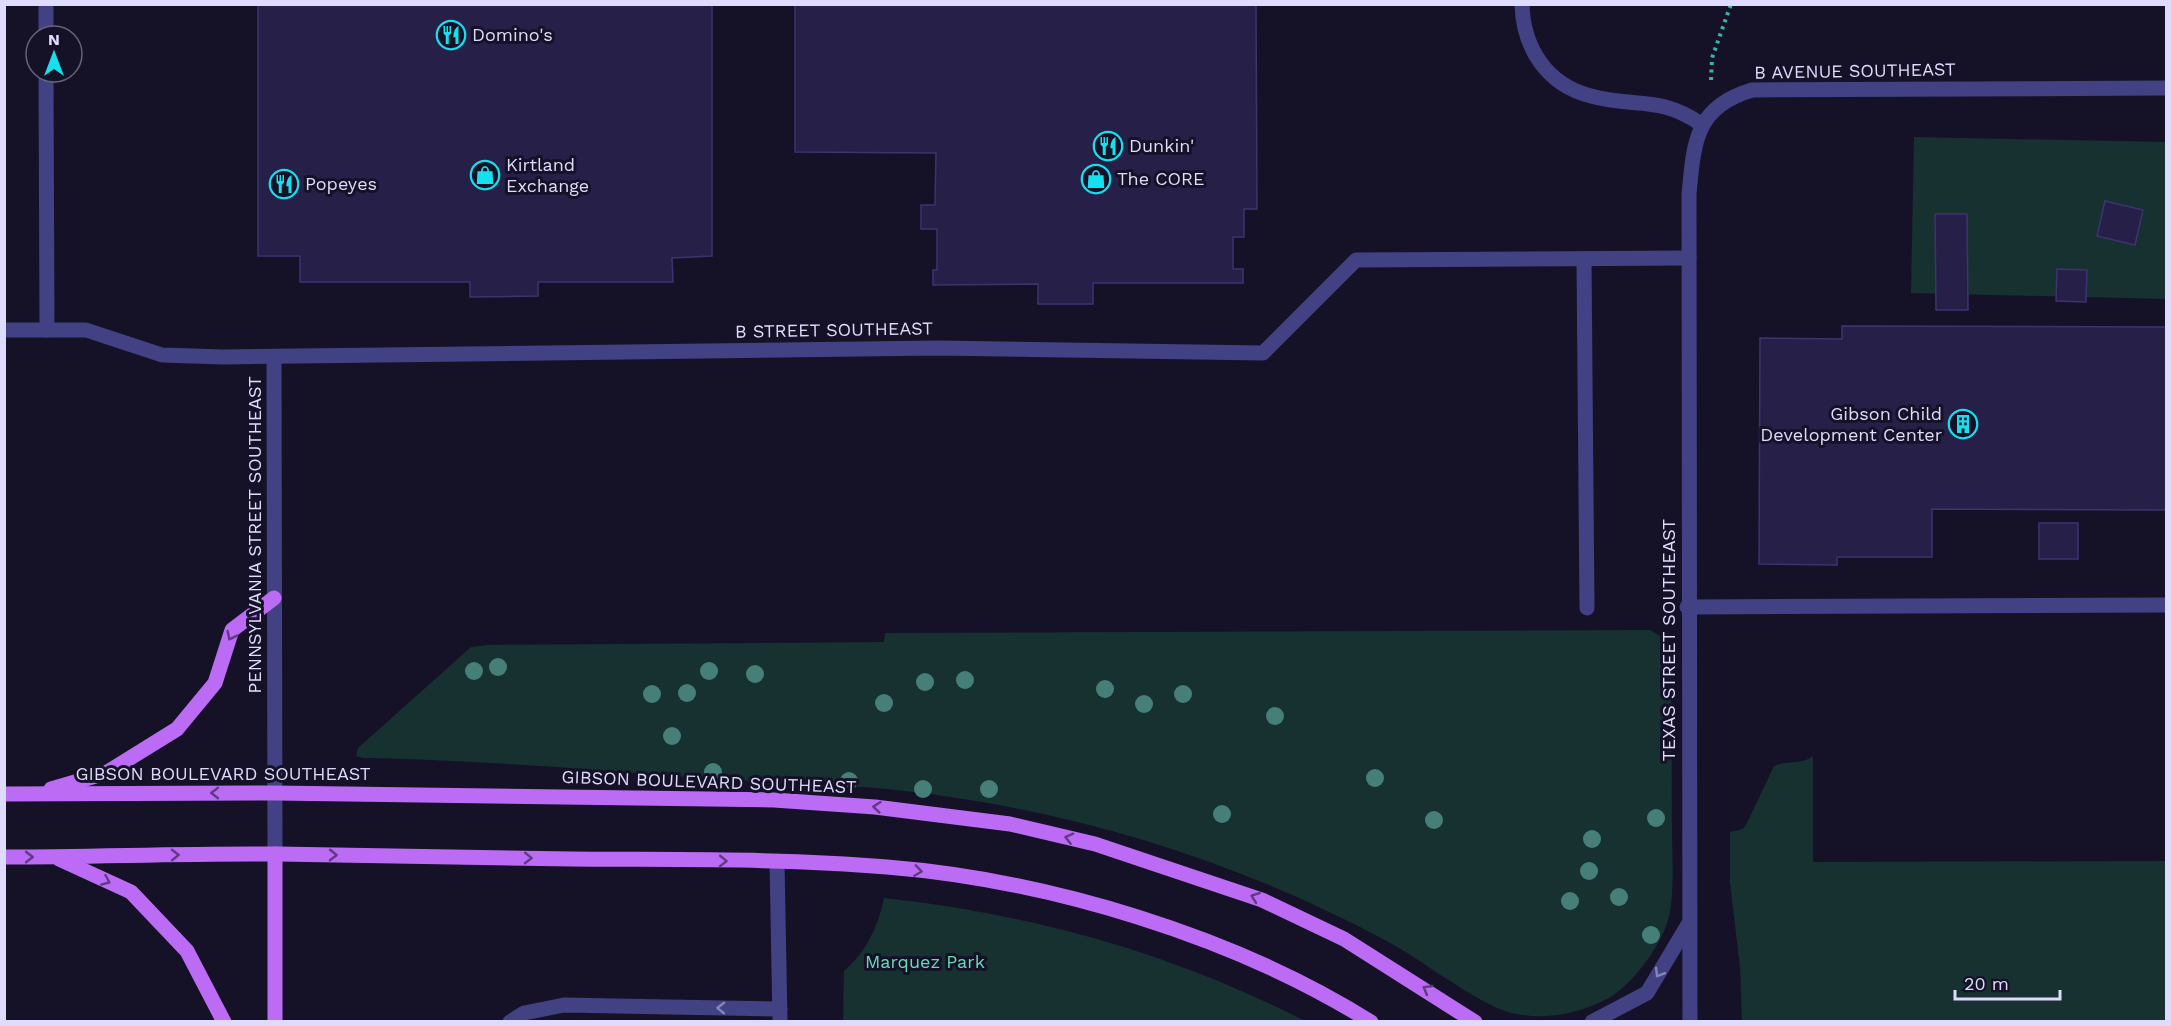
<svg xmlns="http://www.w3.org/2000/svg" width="2171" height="1026" viewBox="0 0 2171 1026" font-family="'Work Sans',sans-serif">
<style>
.green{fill:#16312f}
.building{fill:#261f47;stroke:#3e3371;stroke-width:1.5}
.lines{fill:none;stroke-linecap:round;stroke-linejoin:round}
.path{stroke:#3ab2a7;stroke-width:4;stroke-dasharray:3 4.5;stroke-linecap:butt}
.minor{stroke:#414183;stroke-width:15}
.major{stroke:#bc6bf4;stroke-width:15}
.tree{fill:#457f78}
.oneway{stroke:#603a84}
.oneway2{stroke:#8886b9}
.labels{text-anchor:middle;stroke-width:6;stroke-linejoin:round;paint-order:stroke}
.poi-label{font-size:18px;fill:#dedbfc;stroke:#151228;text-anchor:start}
.street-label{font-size:18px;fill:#dedbfc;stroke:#151228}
.park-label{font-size:18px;fill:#6cd8b9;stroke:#151228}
</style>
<rect width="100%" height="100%" fill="#151228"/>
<g class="green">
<path d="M 1914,137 L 2166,142 L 2166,299 L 1911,293 Z"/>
<path d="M 1650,630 L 1667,640 L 1671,653 C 1671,712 1672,770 1672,829 C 1672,854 1675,897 1668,920 C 1661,945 1636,979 1615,994 C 1582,1016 1531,1024 1495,1007 C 1455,988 1420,958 1381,938 C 1232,859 1072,810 905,791 C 842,784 777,783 713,779 C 596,770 480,760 363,758 L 356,756 L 358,748 L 471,647 L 488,645 L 884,642 L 885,633 Z"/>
<path d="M 1813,756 L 1813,862 L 2166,861 L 2166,1021 L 1742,1021 L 1740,967 L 1730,883 L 1730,832 L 1743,829 L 1747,823 L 1774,766 C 1786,760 1803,765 1813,756 Z"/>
<path d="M 884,898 C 1032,914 1172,953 1305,1021 L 843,1021 L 844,971 C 866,952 878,927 884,898 Z"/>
</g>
<g class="building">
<path d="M 258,4 L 712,4 L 712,256 L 672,258 L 673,282 L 538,282 L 538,296 L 470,297 L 470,282 L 300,282 L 300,256 L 258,256 Z"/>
<path d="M 795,4 L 1256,4 L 1257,209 L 1244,209 L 1244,237 L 1233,237 L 1233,269 L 1243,269 L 1243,283 L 1093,283 L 1093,304 L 1038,304 L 1038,284 L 933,285 L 933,270 L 937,270 L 937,229 L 921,229 L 921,205 L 935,205 L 936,153 L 795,152 Z"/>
<path d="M 2105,201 L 2143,210 L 2135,245 L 2097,236 Z"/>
<path d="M 1935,214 L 1967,214 L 1968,310 L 1936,310 Z"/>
<path d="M 2057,269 L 2087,270 L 2086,302 L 2056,301 Z"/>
<path d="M 1842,326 L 2166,327 L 2166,510 L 1932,509 L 1932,557 L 1837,557 L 1837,565 L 1759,564 L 1760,338 L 1842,339 Z"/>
<rect x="2039" y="523" width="39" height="36"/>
</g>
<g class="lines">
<path class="path" d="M 1711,80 L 1712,58 L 1731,4"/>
<g class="minor">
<path d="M 46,4 L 46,36"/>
<path d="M 1522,4 C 1523,48 1547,85 1591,96 C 1634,108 1659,95 1701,124"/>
<path d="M 46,72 L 47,330 L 86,330 L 162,355 L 223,357 L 938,348 L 1263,353 L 1356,260 L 1689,258"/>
<path d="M 1584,259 L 1587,608"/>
<path d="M 4,330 L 47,330"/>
<path d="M 274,357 L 275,854"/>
<path d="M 1687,607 L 2166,605"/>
<path d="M 777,862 L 780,1022"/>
<path d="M 510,1022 L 524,1013 L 564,1005 L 780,1009"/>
<path d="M 1592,1022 L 1647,993 L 1689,923"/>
<path d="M 1690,1022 L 1689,194 C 1694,142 1695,107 1752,90 L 2166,88"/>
</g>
<g class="major">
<path d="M 51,789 L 106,773 L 177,729 L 215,683 L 232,630 L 274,598"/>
<path d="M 4,794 L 274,793 L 774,800 L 875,807 L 1010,824 L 1095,844 L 1262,900 L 1344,939 L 1475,1022"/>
<path d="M 4,857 C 96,857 187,853 278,854 C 376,855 474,857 572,859 C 677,860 783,858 887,867 C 1048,880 1234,936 1371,1022"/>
<path d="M 59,859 L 131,892 L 187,951 L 224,1022"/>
<path d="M 275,1022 L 275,854"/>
</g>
</g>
<g class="tree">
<circle cx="498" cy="667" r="9"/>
<circle cx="474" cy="671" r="9"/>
<circle cx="709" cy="671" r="9"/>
<circle cx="755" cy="674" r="9"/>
<circle cx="965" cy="680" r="9"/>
<circle cx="925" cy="682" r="9"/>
<circle cx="1105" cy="689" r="9"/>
<circle cx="687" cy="693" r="9"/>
<circle cx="652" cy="694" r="9"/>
<circle cx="1183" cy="694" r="9"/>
<circle cx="884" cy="703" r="9"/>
<circle cx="1144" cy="704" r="9"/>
<circle cx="1275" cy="716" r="9"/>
<circle cx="672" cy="736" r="9"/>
<circle cx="713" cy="772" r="9"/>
<circle cx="1375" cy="778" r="9"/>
<circle cx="849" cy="781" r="9"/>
<circle cx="923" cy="789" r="9"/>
<circle cx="989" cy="789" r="9"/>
<circle cx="1222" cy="814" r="9"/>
<circle cx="1656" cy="818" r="9"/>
<circle cx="1434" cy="820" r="9"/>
<circle cx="1592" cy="839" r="9"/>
<circle cx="1589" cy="871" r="9"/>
<circle cx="1619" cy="897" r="9"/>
<circle cx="1570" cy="901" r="9"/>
<circle cx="1651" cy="935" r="9"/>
</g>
<defs><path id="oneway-chevron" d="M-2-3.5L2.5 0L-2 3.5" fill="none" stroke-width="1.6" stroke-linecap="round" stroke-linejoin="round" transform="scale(1.5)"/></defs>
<g class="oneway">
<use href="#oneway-chevron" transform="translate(231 636) rotate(116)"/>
<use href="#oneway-chevron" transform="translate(215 793) rotate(180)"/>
<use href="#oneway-chevron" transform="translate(877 807) rotate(-174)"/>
<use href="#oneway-chevron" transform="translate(1069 838) rotate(-166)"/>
<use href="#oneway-chevron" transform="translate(175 855) rotate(-1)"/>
<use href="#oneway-chevron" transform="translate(333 855) rotate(1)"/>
<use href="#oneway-chevron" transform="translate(29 857)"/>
<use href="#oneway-chevron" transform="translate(528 858) rotate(1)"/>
<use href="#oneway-chevron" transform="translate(723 861) rotate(1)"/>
<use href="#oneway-chevron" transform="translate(918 871) rotate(8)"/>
<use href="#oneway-chevron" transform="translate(106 881) rotate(24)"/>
<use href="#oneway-chevron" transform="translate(1255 897) rotate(-160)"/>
<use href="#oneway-chevron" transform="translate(1427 989) rotate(-149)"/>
</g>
<g class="oneway2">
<use href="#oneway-chevron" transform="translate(1659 973) rotate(121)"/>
<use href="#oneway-chevron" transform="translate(721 1008) rotate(-179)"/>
</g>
<defs>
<g id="restaurant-ring" transform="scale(1.5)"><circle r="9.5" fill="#151228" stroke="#16dfee" stroke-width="1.5"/><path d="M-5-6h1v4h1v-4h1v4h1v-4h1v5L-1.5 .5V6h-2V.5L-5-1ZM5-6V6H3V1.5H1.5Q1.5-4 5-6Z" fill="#16dfee"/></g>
<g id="shop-ring" transform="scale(1.5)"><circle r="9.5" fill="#151228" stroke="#16dfee" stroke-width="1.5"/><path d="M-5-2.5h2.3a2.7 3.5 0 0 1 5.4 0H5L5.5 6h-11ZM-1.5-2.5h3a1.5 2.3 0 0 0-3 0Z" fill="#16dfee"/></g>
<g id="building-ring" transform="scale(1.5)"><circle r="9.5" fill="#151228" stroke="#16dfee" stroke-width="1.5"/><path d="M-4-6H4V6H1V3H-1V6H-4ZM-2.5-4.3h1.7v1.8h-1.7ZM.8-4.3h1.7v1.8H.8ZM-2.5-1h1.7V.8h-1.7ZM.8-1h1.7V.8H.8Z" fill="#16dfee"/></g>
</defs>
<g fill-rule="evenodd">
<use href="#restaurant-ring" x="451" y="35"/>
<use href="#restaurant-ring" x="1108" y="146"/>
<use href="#shop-ring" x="485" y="175"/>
<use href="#shop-ring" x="1096" y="179"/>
<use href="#restaurant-ring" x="284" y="184"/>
<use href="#building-ring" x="1963" y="424"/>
</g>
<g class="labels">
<g class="poi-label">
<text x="472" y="41">Domino's</text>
<text x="1129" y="152">Dunkin'</text>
<text x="506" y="171">Kirtland<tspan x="506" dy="21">Exchange</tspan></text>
<text x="1117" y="185">The CORE</text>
<text x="305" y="190">Popeyes</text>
<text x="1942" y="420" text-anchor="end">Gibson Child<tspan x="1942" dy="21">Development Center</tspan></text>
</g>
<g class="street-label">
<text transform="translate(1855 71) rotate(-1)" y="6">B AVENUE SOUTHEAST</text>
<text transform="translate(834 330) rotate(-1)" y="6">B STREET SOUTHEAST</text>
<text transform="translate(255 535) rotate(-90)" y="6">PENNSYLVANIA STREET SOUTHEAST</text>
<text transform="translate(1669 640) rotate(-90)" y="6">TEXAS STREET SOUTHEAST</text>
<text x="223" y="780">GIBSON BOULEVARD SOUTHEAST</text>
<text transform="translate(709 782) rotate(2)" y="6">GIBSON BOULEVARD SOUTHEAST</text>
</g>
<g class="park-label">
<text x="925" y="968">Marquez Park</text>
</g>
</g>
<rect width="2171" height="1026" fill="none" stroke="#dedbfc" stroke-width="12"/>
<g transform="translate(54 54)"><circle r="28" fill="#151228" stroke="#65627d" stroke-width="1.5"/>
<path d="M0-4.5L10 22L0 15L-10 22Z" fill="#16dfee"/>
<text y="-9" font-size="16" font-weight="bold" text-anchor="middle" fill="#dedbfc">N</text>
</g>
<path d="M1955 990v9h105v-9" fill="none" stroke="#dedbfc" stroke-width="3"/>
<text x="1964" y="990" font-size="18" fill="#dedbfc" stroke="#151228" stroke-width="4.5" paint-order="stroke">20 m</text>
</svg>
